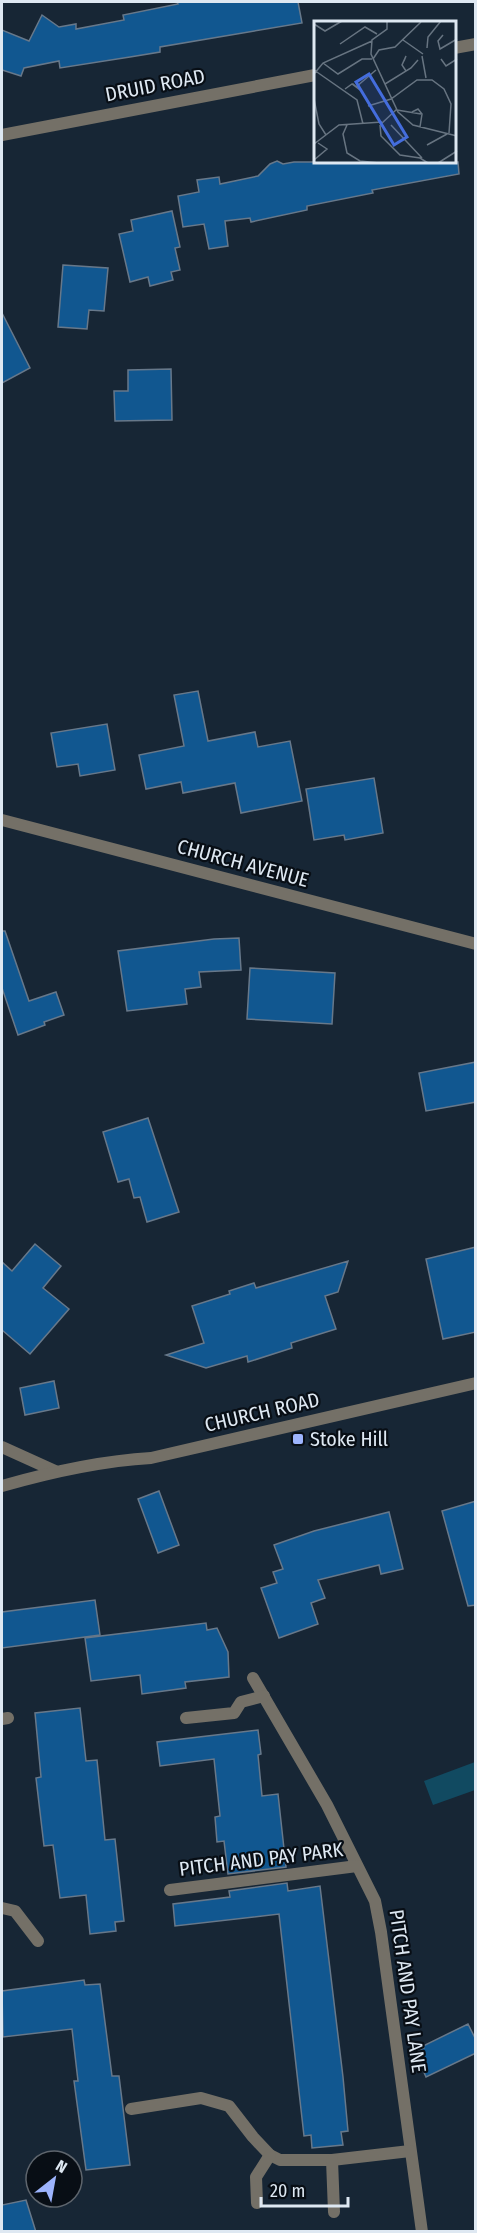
<svg xmlns="http://www.w3.org/2000/svg" width="477" height="2233" viewBox="0 0 477 2233" font-family="'Fira Sans Condensed',sans-serif">
<style>
.water{fill:#114a61}
.building{fill:#115790;stroke:#67788a;stroke-width:1.5}
.lines{fill:none;stroke-linecap:round;stroke-linejoin:round}
.street{stroke:#747067;stroke-width:12}
.poi-dot{fill:#9db4fd;stroke:#080e15;stroke-width:2}
.labels{text-anchor:middle;stroke-width:4.5;stroke-linejoin:round;paint-order:stroke}
.street-label{font-size:20px;fill:#dee8f2;stroke:#080e15}
.poi-label{font-size:20px;fill:#dee8f2;stroke:#080e15;text-anchor:start}
.inset-road{fill:none;stroke:#677481;stroke-width:1.5}
.view{fill:#446ddd;fill-opacity:0.15;stroke:#446ddd;stroke-width:3}
.inset-edge{fill:none;stroke:#dee8f2;stroke-width:3}
</style>
<rect width="100%" height="100%" fill="#172635"/>
<path class="water" d="M 475,1762 L 475,1790 L 433,1805 L 424,1781 Z"/>
<g class="building">
<path d="M 177,2 L 298,2 L 302,23 L 160,47 L 160,52 L 130,57 L 60,68 L 59,61 L 24,68 L 21,76 L 2,70 L 2,30 L 29,41 L 42,15 L 59,27 L 76,24 L 76,29 L 124,20 L 123,15 L 178,4 Z"/>
<path d="M 277,161 L 283,164 L 294,162 L 458,162 L 459,174 L 372,190 L 373,193 L 307,206 L 307,210 L 251,222 L 250,218 L 225,221 L 228,246 L 209,249 L 204,224 L 183,227 L 178,196 L 199,192 L 197,180 L 219,177 L 220,184 L 258,176 L 270,164 Z"/>
<path d="M 172,211 L 180,247 L 175,248 L 180,270 L 171,272 L 173,280 L 150,286 L 148,277 L 130,282 L 119,234 L 133,231 L 131,220 Z"/>
<path d="M 63,265 L 108,268 L 104,311 L 89,310 L 87,329 L 58,327 Z"/>
<path d="M 2,313 L 30,368 L 2,383 Z"/>
<path d="M 171,369 L 172,420 L 115,421 L 114,391 L 128,391 L 128,370 Z"/>
<path d="M 198,691 L 208,741 L 255,732 L 258,747 L 290,741 L 302,801 L 241,813 L 235,783 L 183,793 L 181,782 L 146,789 L 139,755 L 184,746 L 174,695 Z"/>
<path d="M 107,724 L 115,770 L 80,776 L 78,764 L 57,767 L 51,733 Z"/>
<path d="M 374,778 L 383,833 L 345,840 L 344,835 L 314,840 L 306,789 Z"/>
<path d="M 2,931 L 5,931 L 29,1001 L 56,992 L 64,1015 L 44,1022 L 45,1025 L 18,1035 L 2,988 Z"/>
<path d="M 239,938 L 241,970 L 199,972 L 201,987 L 185,989 L 187,1004 L 127,1011 L 118,951 L 214,939 Z"/>
<path d="M 250,968 L 335,973 L 332,1024 L 247,1019 Z"/>
<path d="M 476,1062 L 476,1102 L 426,1111 L 419,1073 Z"/>
<path d="M 148,1118 L 179,1212 L 147,1222 L 140,1197 L 134,1198 L 129,1179 L 118,1182 L 103,1132 Z"/>
<path d="M 35,1244 L 61,1266 L 43,1288 L 69,1309 L 30,1354 L 2,1330 L 2,1262 L 12,1271 Z"/>
<path d="M 476,1247 L 476,1332 L 443,1339 L 426,1259 Z"/>
<path d="M 348,1261 L 338,1292 L 325,1296 L 336,1329 L 291,1343 L 292,1348 L 248,1362 L 247,1356 L 206,1368 L 166,1355 L 204,1343 L 192,1306 L 230,1294 L 229,1291 L 254,1283 L 256,1288 Z"/>
<path d="M 54,1381 L 59,1408 L 25,1415 L 20,1388 Z"/>
<path d="M 159,1491 L 179,1545 L 158,1553 L 138,1499 Z"/>
<path d="M 476,1501 L 476,1605 L 468,1606 L 442,1511 Z"/>
<path d="M 389,1512 L 403,1569 L 381,1574 L 379,1565 L 318,1580 L 325,1598 L 311,1603 L 318,1624 L 279,1638 L 261,1588 L 277,1583 L 273,1572 L 283,1569 L 274,1545 L 314,1531 Z"/>
<path d="M 95,1600 L 100,1635 L 2,1648 L 2,1612 Z"/>
<path d="M 206,1623 L 207,1630 L 217,1628 L 228,1652 L 229,1677 L 185,1682 L 186,1688 L 142,1694 L 140,1675 L 91,1681 L 85,1638 Z"/>
<path d="M 80,1708 L 86,1761 L 97,1760 L 105,1840 L 115,1839 L 124,1921 L 115,1922 L 116,1931 L 90,1934 L 86,1895 L 60,1898 L 53,1845 L 44,1846 L 36,1778 L 41,1777 L 35,1713 Z"/>
<path d="M 258,1730 L 261,1754 L 258,1755 L 262,1796 L 278,1794 L 286,1867 L 228,1874 L 224,1841 L 217,1842 L 215,1817 L 220,1816 L 214,1759 L 160,1766 L 157,1742 Z"/>
<path d="M 287,1883 L 288,1891 L 320,1886 L 343,2077 L 348,2131 L 341,2132 L 343,2145 L 312,2148 L 311,2135 L 304,2136 L 279,1914 L 175,1926 L 173,1904 L 230,1897 L 229,1891 Z"/>
<path d="M 84,1980 L 85,1985 L 100,1984 L 112,2076 L 119,2076 L 130,2165 L 86,2170 L 74,2081 L 78,2081 L 72,2029 L 3,2037 L 2,1991 Z"/>
<path d="M 468,2024 L 476,2040 L 476,2053 L 426,2077 L 415,2052 L 424,2048 L 423,2046 Z"/>
<path d="M 26,2200 L 36,2232 L 2,2232 L 2,2205 Z"/>
</g>
<g class="lines">
<g class="street">
<path d="M 454,48 L 476,44"/>
<path d="M 2,135 L 315,75"/>
<path d="M 2,820 L 476,944"/>
<path d="M 2,1447 L 55,1471"/>
<path d="M 2,1486 C 51,1472 99,1461 151,1458 L 476,1383"/>
<path d="M 253,1678 L 327,1805 L 375,1901 L 381,1932 L 422,2232"/>
<path d="M 186,1718 L 234,1713 L 241,1702 L 264,1696"/>
<path d="M 2,1719 L 8,1718"/>
<path d="M 170,1890 L 357,1866"/>
<path d="M 2,1908 L 15,1911 L 38,1941"/>
<path d="M 131,2109 L 201,2098 L 229,2106 L 253,2137 L 270,2155 L 280,2160 L 332,2160 L 410,2151"/>
<path d="M 332,2160 L 334,2212"/>
<path d="M 257,2203 L 256,2177 L 270,2155"/>
</g>
</g>
<rect class="poi-dot" x="292" y="1433" width="12" height="12" rx="3"/>
<g class="labels">
<g class="street-label">
<text transform="translate(155 85) rotate(-11)" y="7">DRUID ROAD</text>
<text transform="translate(243 863) rotate(15)" y="7">CHURCH AVENUE</text>
<text transform="translate(262 1412) rotate(-13)" y="7">CHURCH ROAD</text>
<text transform="translate(261 1859) rotate(-7)" y="7">PITCH AND PAY PARK</text>
<text transform="translate(408 1991) rotate(82)" y="7">PITCH AND PAY LANE</text>
</g>
<g class="poi-label">
<text x="310" y="1446">Stoke Hill</text>
</g>
</g>
<g transform="translate(314 21)">
<rect width="142" height="142" fill="#172635"/>
<path class="inset-road" d="M 73,0 L 73,8 L 58,19 L 57,33 L 84,91 L 99,104 L 143,115M 0,3 L 11,10 L 28,0M 129,14 L 124,20 L 126,28 L 143,18M 89,19 L 109,33M 26,23 L 51,6 L 63,13M 113,27 L 114,16 L 127,0M 108,35 L 112,57M 59,38 L 65,29 L 81,26 L 107,1M 127,38 L 132,45 L 143,38M 90,40 L 92,35 L 88,44 L 92,50M 9,42 L 24,53 L 48,38 L 58,38M 0,49 L 43,79 L 49,103M 0,53 L 9,42 L 58,20M 71,63 L 97,47 L 104,39M 42,66 L 62,49M 31,68 L 38,63 L 39,63 L 46,69 L 38,63M 0,78 L 5,103 L 12,114M 54,85 L 77,78 L 103,59 L 118,59 L 130,68 L 137,83 L 135,112M 83,89 L 107,93M 98,91 L 104,88 L 108,93 L 106,106M 67,103 L 83,88M 33,104 L 29,113 L 33,132 L 46,140 L 65,142M 66,104 L 67,115 L 86,134 L 106,137 L 114,142M 77,104 L 108,137M 0,123 L 25,104 L 68,101M 113,124 L 133,113M 0,139 L 13,128 L 4,122M 124,142 L 143,130"/>
<path class="view" d="M 55,53 L 93,116 L 80,124 L 42,61 Z"/>
<rect width="142" height="142" class="inset-edge"/>
</g>
<rect width="477" height="2233" fill="none" stroke="#dee8f2" stroke-width="6"/>
<g transform="translate(54 2179) rotate(31)"><circle r="28" fill="#080e15" stroke="#5e656d" stroke-width="1.5"/>
<path d="M0-4.5L10 22L0 15L-10 22Z" fill="#9db4fd"/>
<text y="-9" font-size="16" font-weight="bold" text-anchor="middle" fill="#dee8f2">N</text>
</g>
<path d="M261 2197v9h87v-9" fill="none" stroke="#dee8f2" stroke-width="3"/>
<text x="270" y="2197" font-size="18" fill="#dee8f2" stroke="#080e15" stroke-width="4.5" paint-order="stroke">20 m</text>
</svg>
